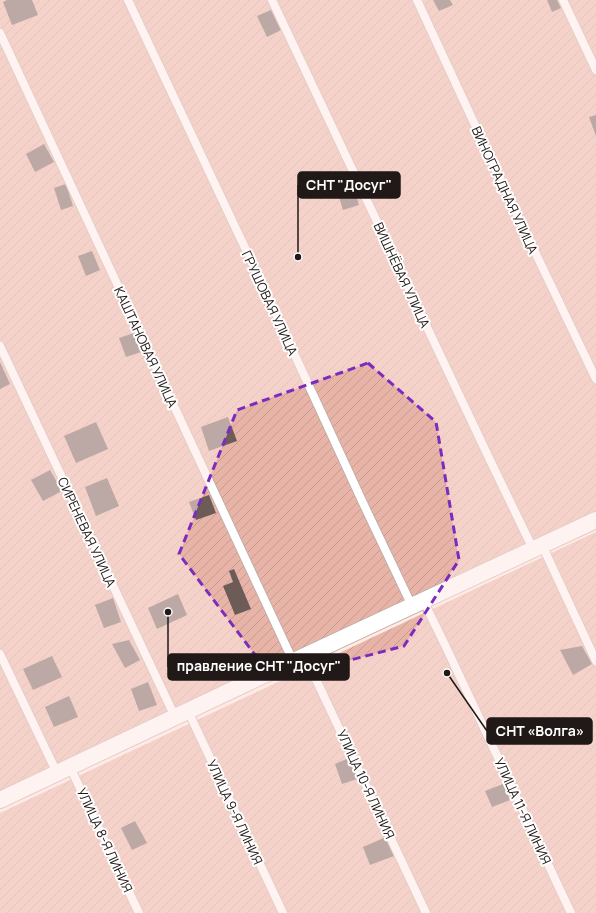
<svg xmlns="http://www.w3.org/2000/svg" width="596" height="913" viewBox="0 0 596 913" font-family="Manrope,sans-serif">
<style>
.garden{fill:url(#garden-furrows)}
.building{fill:#6c5b57}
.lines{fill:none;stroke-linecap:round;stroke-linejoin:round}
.service-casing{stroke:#c1aea9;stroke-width:10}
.minor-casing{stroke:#c1aea9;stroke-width:18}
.service{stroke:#fff;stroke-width:8}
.minor{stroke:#fff;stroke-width:16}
.marked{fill:none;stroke:#7b2cbf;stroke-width:3;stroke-dasharray:8 5;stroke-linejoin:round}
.labels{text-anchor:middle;stroke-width:4;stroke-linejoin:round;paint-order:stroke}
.street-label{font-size:13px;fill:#201917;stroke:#fff}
.leader{fill:none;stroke:#201917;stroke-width:1.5}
.callout-dot{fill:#201917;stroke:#fff;stroke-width:1.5}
.callout{fill:#201917;stroke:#201917;stroke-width:1.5}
.callout-label{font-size:14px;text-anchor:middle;font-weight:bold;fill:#fff}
</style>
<defs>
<pattern id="garden-furrows" width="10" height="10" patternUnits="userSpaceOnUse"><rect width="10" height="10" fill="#e7b4a7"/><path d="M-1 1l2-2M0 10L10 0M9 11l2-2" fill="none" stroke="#c69a8f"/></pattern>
</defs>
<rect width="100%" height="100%" fill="#ffeae5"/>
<g class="garden">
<path d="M 0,0 L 596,0 L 596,514 L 0,797 Z"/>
<path d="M 596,532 L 596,913 L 0,913 L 0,813 Z"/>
</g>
<g class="building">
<path d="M 7,0 L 32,0 L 38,15 L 12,25 L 3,2 Z"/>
<path d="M 433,0 L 450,0 L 453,5 L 439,11 Z"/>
<path d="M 547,0 L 557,0 L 561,8 L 552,12 Z"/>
<path d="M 271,10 L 281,30 L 267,37 L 257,16 Z"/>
<path d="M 596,115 L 596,136 L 589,117 Z"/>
<path d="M 44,144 L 54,162 L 35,172 L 26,154 Z"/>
<path d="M 352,182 L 359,205 L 343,210 L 336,187 Z"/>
<path d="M 66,184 L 73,206 L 61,210 L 54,188 Z"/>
<path d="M 92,251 L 100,270 L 86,276 L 78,256 Z"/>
<path d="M 134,333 L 141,352 L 126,357 L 119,338 Z"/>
<path d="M 0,362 L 10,384 L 0,389 Z"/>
<path d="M 228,417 L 237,441 L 209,451 L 201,427 Z"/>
<path d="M 96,422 L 108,449 L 76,463 L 64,436 Z"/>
<path d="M 50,470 L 62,491 L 43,501 L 31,480 Z"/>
<path d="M 107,478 L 119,506 L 96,516 L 85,487 Z"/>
<path d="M 209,495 L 216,513 L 196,520 L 189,502 Z"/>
<path d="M 234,569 L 251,609 L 235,615 L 223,586 L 233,582 L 229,571 Z"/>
<path d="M 178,594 L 187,615 L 157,629 L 148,608 Z"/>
<path d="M 113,598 L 121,622 L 104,628 L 95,605 Z"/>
<path d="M 129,640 L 140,660 L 125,668 L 112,644 Z"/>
<path d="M 582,646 L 592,664 L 573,675 L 560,650 Z"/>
<path d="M 52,656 L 62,677 L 33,690 L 23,669 Z"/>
<path d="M 148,682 L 157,705 L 139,711 L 131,689 Z"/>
<path d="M 69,696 L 78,717 L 54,727 L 45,707 Z"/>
<path d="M 349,758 L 357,779 L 342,784 L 335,764 Z"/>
<path d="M 503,784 L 510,800 L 492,807 L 485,791 Z"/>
<path d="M 135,821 L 147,843 L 132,850 L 121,828 Z"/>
<path d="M 386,837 L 394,856 L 370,865 L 363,847 Z"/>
</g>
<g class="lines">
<g class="service-casing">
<g id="service">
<path d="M 128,0 L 263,286 L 363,503 L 412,606"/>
<path d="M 272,0 L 490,460 L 533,549"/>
<path d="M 417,0 L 501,181 L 596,379"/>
<path d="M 563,0 L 596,70"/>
<path d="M 0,33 L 293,661"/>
<path d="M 0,346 L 175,717"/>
<path d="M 542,545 L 596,661"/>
<path d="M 423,600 L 446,647 L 571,913"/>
<path d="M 0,654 L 57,773"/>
<path d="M 305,656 L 426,913"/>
<path d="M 188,711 L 283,913"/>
<path d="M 70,767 L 139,913"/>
</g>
</g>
<g class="minor-casing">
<path id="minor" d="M 0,800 L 249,682 L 596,520"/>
</g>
<use href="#service" class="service"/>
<use href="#minor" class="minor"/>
</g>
<path d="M0 0H596V913H0ZM 368,363 L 436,422 L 459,560 L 404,646 L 274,680 L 179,554 L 237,410 Z" fill="#ffeae5" fill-opacity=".55" fill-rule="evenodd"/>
<path class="marked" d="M 368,363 L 436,422 L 459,560 L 404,646 L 274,680 L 179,554 L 237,410 Z"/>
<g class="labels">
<g class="street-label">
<text transform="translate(505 190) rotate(65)" y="5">ВИНОГРАДНАЯ УЛИЦА</text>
<text transform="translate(402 275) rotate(65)" y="5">ВИШНЁВАЯ УЛИЦА</text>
<text transform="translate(270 303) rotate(65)" y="5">ГРУШОВАЯ УЛИЦА</text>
<text transform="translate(146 347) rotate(65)" y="5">КАШТАНОВАЯ УЛИЦА</text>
<text transform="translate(87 532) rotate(65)" y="5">СИРЕНЕВАЯ УЛИЦА</text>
<text transform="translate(366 784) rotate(65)" y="5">УЛИЦА 10-Я ЛИНИЯ</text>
<text transform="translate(523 811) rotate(65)" y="5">УЛИЦА 11-Я ЛИНИЯ</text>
<text transform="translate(235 812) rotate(65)" y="5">УЛИЦА 9-Я ЛИНИЯ</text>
<text transform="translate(105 840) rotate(65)" y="5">УЛИЦА 8-Я ЛИНИЯ</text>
</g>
</g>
<path class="leader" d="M298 257L298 185M168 612L168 667M447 673L487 731"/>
<g class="callout-dot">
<circle cx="298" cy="257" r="4"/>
<circle cx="168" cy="612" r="4"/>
<circle cx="447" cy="673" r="4"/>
</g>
<g class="callout">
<rect x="298" y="172" width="102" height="26" rx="4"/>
<rect x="168" y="654" width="181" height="26" rx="4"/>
<rect x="487" y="718" width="105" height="26" rx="4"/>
</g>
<g class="callout-label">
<text x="349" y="190">СНТ "Досуг"</text>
<text x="259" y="671">правление СНТ "Досуг"</text>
<text x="540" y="736">СНТ «Волга»</text>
</g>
</svg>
